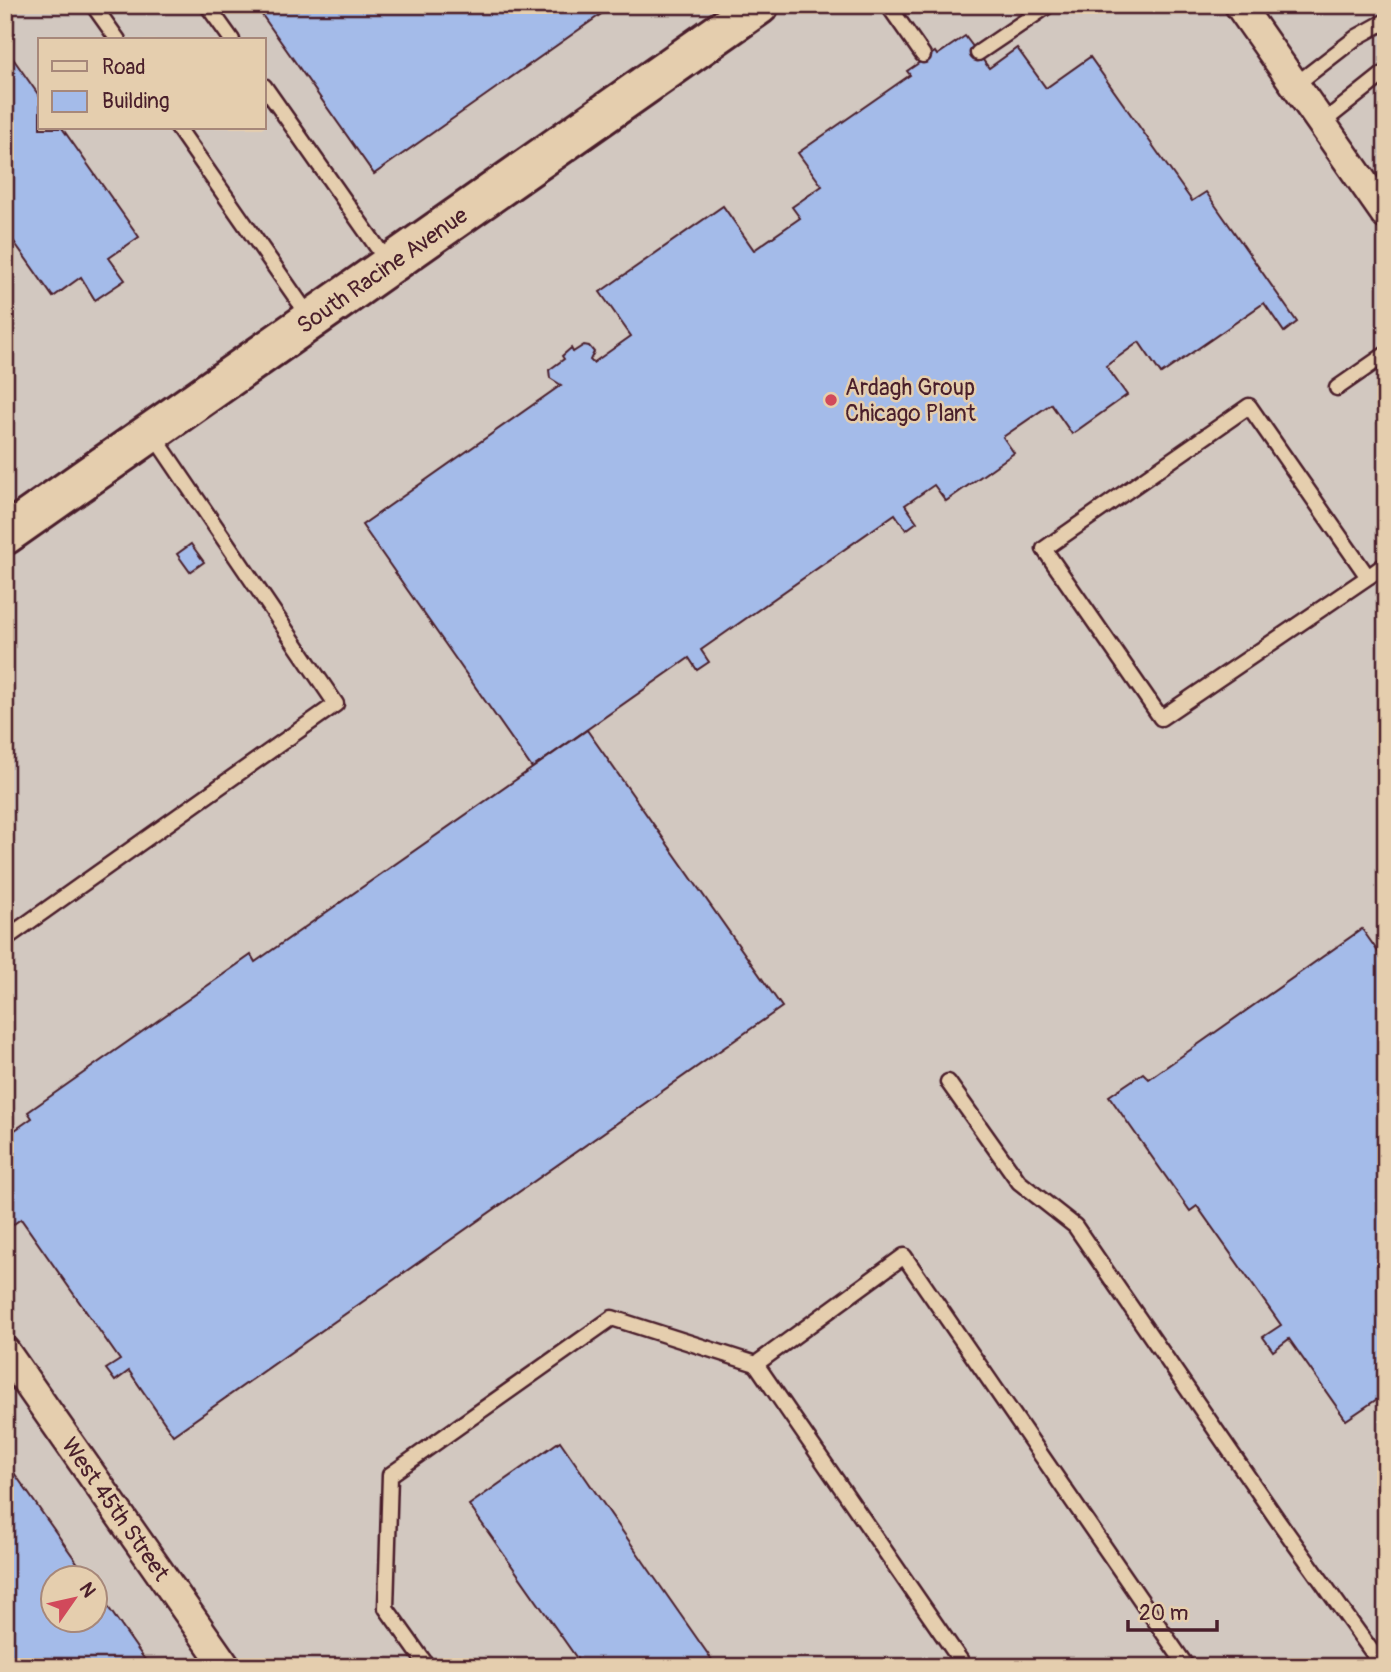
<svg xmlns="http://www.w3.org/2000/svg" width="1391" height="1672" viewBox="0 0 1391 1672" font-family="Pangolin,sans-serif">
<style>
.built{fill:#d2c8c0;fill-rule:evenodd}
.building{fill:#a4bbe9;stroke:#4a1f2b;stroke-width:2}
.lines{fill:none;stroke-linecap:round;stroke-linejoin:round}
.lane-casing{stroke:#4a1f2b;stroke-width:19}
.street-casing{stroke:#4a1f2b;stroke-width:33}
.secondary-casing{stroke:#4a1f2b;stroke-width:44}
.lane{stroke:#e5ceae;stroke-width:14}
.street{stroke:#e5ceae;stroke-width:28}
.secondary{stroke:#e5ceae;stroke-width:38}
.poi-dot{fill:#d1495b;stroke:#e5ceae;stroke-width:2.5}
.labels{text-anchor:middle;stroke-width:5;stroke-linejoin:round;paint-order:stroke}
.street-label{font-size:23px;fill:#4a1f2b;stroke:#e5ceae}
.poi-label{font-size:23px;fill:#4a1f2b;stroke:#e5ceae;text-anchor:start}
</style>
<rect width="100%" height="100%" fill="#e5ceae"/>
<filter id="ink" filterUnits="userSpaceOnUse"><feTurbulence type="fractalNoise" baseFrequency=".0143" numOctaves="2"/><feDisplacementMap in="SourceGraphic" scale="14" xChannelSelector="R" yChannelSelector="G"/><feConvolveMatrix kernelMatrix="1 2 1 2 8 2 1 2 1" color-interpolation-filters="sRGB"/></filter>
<g filter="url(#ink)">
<path class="built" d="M 5,5 L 1386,5 L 1386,1667 L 5,1667 ZM 40,40 L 264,40 L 264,128 L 40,128 ZM 52,1578 L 94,1578 L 94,1620 L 52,1620 Z"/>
<g class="building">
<path d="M 255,5 L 614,5 L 374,174 Z"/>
<path d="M 965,36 L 989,68 L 1017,48 L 1046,88 L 1090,57 L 1192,201 L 1206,192 L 1297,322 L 1284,332 L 1264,303 L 1161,374 L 1139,342 L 1106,366 L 1127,395 L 1072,434 L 1051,404 L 1003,437 L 1014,453 L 946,501 L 934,485 L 905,505 L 917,522 L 906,530 L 895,514 L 701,650 L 709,662 L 697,670 L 689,658 L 532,768 L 362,525 L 561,385 L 550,378 L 549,370 L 564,359 L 562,356 L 571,348 L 573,352 L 584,345 L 589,346 L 594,352 L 590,360 L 593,363 L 631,336 L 600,292 L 723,206 L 754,250 L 800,218 L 792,207 L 822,186 L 798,153 L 910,75 L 907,71 L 935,52 L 937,55 Z"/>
<path d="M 5,47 L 40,97 L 40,128 L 62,128 L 139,237 L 109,258 L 125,280 L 95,300 L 81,277 L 53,297 L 5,229 Z"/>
<path d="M 191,544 L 204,562 L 190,572 L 177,554 Z"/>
<path d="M 587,730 L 782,1007 L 173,1435 L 129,1371 L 115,1381 L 106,1369 L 120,1360 L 21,1219 L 5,1230 L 5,1137 L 32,1118 L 28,1112 L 251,955 L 255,962 Z"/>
<path d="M 1362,929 L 1386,963 L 1386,1393 L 1346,1420 L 1289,1339 L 1273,1351 L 1263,1337 L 1281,1325 L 1197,1206 L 1190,1211 L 1109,1096 L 1143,1073 L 1149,1079 Z"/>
<path d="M 560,1441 L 652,1574 L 717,1667 L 583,1667 L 469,1505 Z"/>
<path d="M 5,1460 L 88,1578 L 52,1578 L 52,1620 L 94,1620 L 94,1587 L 150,1667 L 5,1667 Z"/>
</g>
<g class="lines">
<g class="lane-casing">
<g id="lane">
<path d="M 93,5 L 118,40"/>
<path d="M 207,5 L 232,40"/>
<path d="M 888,5 L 923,55"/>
<path d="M 978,53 L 1049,5"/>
<path d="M 1295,85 L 1357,37 L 1386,21"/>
<path d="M 264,86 L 389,264"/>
<path d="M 1322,123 L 1386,72"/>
<path d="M 178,128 L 311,319"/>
<path d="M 1337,388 L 1386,354"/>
<path d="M 1368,577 L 1249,406 L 1044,549 L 1161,718 L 1368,577 L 1386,564"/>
<path d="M 5,939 L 336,704 L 152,433"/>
<path d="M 948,1082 L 1019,1182 L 1075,1226 L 1277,1519 L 1383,1667"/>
<path d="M 756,1364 L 965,1667"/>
<path d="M 428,1667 L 386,1608 L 390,1475 L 612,1318 L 756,1364 L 904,1256 L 1187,1667"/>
</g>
</g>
<g class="street-casing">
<g id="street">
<path d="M 1239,5 L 1386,215"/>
<path d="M 5,1351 L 226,1667"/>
</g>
</g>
<g class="secondary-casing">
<path id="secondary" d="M 5,535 L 759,5"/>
</g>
<use href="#lane" class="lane"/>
<use href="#street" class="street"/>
<use href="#secondary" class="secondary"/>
</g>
</g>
<circle class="poi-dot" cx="831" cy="400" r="7"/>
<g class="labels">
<g class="street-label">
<text transform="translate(382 270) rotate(-35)" y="8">South Racine Avenue</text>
<text transform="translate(116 1509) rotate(55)" y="8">West 45th Street</text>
</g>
<g class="poi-label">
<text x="845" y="395">Ardagh Group<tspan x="845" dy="26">Chicago Plant</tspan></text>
</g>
</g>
<rect width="1391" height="1672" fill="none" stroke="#e5ceae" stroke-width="28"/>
<rect x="14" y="14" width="1363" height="1644" fill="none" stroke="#4a1f2b" stroke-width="2.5" filter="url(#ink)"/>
<rect x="38" y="38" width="228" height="91" fill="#e5ceae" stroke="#a7887a" stroke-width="2"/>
<rect x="52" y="61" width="35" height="10" fill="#e5ceae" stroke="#a7887a" stroke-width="2"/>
<text x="102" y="74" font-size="21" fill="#4a1f2b">Road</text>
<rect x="52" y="91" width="35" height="21" fill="#a4bbe9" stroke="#a7887a" stroke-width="2"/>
<text x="102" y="108" font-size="21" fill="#4a1f2b">Building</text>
<g transform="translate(74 1599) rotate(56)"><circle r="33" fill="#e5ceae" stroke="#a7887a" stroke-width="2"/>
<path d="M0-5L12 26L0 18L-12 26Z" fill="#d1495b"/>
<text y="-10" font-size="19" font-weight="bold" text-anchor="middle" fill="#4a1f2b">N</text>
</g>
<path d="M1128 1620v10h89v-10" fill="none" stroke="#4a1f2b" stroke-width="3.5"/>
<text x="1139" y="1620" font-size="21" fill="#4a1f2b" stroke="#e5ceae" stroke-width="5" paint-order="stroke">20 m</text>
</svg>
